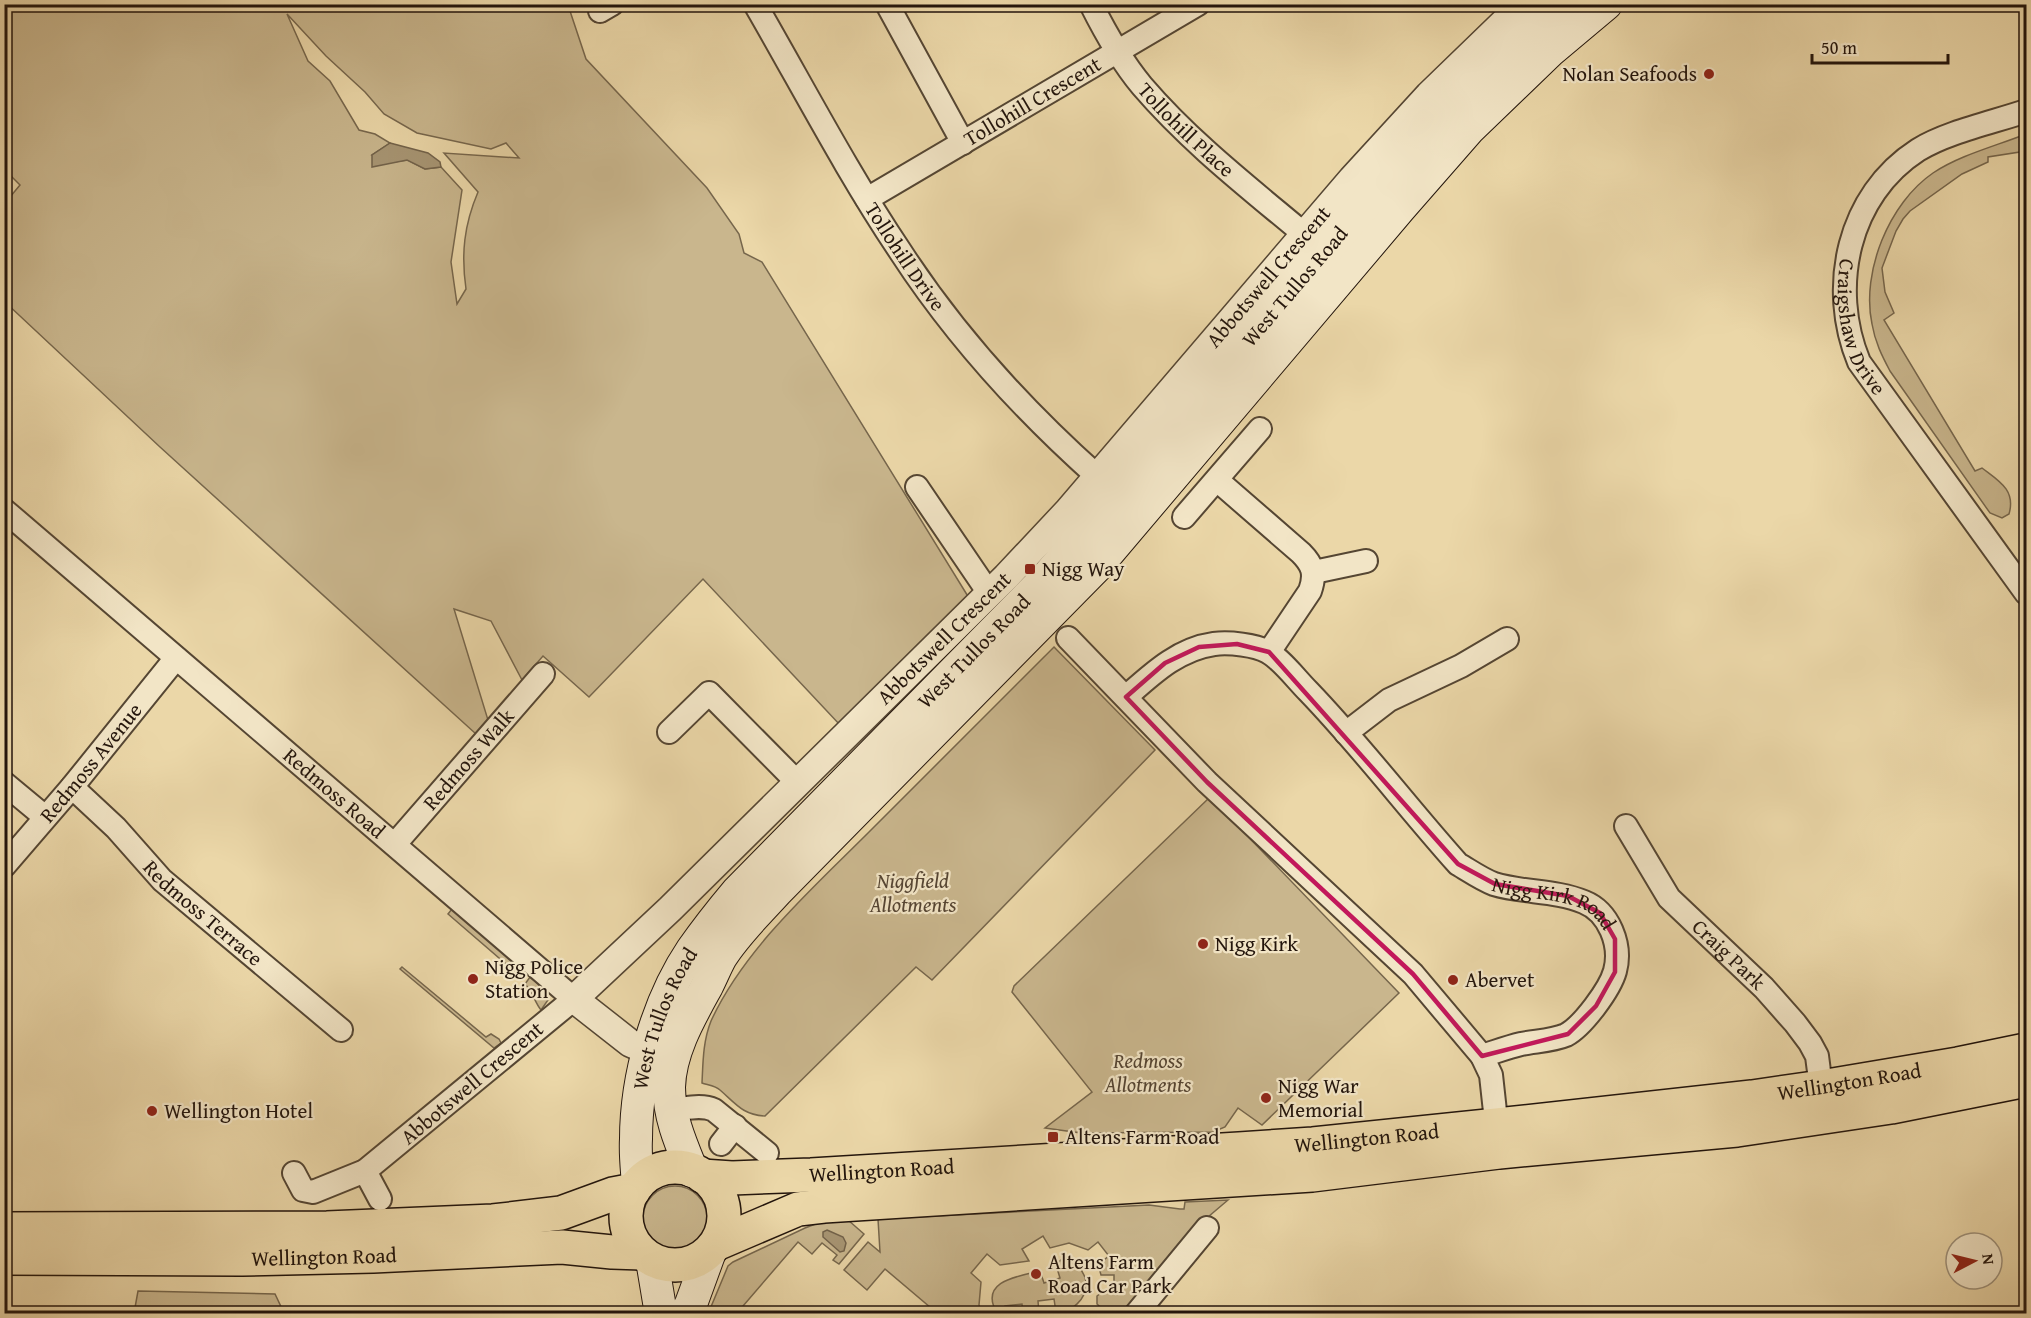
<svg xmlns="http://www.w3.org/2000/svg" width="2031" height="1318" viewBox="0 0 2031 1318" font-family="'Gentium Book Plus',serif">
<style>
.green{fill:#c9b68d;stroke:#76664c;stroke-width:1.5;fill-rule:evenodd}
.water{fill:#a79573;stroke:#72624a;stroke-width:1.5}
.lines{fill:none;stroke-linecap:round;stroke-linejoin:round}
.minor-casing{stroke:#554633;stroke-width:26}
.tertiary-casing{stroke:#554633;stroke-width:30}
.secondary-casing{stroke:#23150c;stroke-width:34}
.primary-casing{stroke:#23150c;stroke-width:36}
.minor{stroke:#f2e5c6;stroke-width:22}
.tertiary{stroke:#f2e5c6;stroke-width:27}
.secondary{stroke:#f2e5c6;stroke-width:32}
.primary{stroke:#ebd7a8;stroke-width:33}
.marked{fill:none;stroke:#c2185b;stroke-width:4.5;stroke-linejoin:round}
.poi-dot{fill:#8f2418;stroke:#f2e5c6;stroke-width:2}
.labels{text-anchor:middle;stroke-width:4.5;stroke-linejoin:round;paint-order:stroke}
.poi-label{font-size:21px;fill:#23150c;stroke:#f2e5c6;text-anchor:start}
.street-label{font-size:21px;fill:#23150c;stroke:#f2e5c6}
.park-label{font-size:21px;font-style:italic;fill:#554533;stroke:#f2e5c6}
</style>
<rect width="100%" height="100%" fill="#ebd7a8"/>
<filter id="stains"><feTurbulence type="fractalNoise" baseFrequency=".00333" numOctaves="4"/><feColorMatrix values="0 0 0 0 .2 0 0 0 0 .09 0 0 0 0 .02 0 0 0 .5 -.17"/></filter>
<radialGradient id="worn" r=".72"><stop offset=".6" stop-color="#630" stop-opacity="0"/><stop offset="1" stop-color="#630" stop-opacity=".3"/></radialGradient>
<g class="green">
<path d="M 4,5 L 568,5 L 586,59 L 707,188 L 739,234 L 744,253 L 762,262 L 969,598 L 840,725 L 703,579 L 589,697 L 543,656 L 522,680 L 491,621 L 454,609 L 488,720 L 476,734 L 160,447 L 5,302 L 5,203 L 20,185 L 5,170 ZM 287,14 L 326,56 L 365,92 L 384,114 L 417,133 L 491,149 L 506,143 L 519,158 L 444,153 L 478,192 C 464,225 461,254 466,289 L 457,304 L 451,262 L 462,190 L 441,167 L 425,169 L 408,160 L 393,162 L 372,155 L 390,143 L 375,134 L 359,130 L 330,81 L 308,61 Z"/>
<path d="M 2026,134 L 2026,151 L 1988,157 L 1988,162 L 1962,174 L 1910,211 L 1903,219 L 1896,231 L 1882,268 L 1885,292 L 1894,313 L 1884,320 L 1975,471 L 1982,468 C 1999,481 2016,490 2009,514 L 2002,518 L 1990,513 L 1890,371 C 1882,356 1875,342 1872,324 C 1861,272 1889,203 1933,173 C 1960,155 1996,146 2026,134 Z"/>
<path d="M 1054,647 L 1155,750 L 932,980 L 916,967 L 765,1116 C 743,1115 736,1104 720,1090 C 716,1086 708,1085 702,1083 C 703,1062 703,1041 711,1021 C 744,949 813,888 868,833 C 930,771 992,709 1054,647 Z"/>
<path d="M 1210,797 L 1399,993 L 1262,1125 L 1238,1108 L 1225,1127 L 1213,1132 L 1081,1133 L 1045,1128 L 1092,1092 L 1012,992 L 1014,986 Z"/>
<path d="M 452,909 L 518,966 L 514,971 L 448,914 Z"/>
<path d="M 402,967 L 486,1037 L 491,1034 L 499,1039 L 501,1043 L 494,1048 L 400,969 Z"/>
<path d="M 530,977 L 544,989 L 548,1000 L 541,1010 C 534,1001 533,992 525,984 Z"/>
<circle cx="675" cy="1218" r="32"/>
<path d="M 1228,1200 L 1188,1234 L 1124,1313 L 1107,1313 L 1097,1304 L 1097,1296 L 1101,1293 L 1114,1292 L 1114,1275 L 1101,1275 L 1098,1264 L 1109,1256 L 1098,1242 L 1088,1250 L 1069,1243 L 1050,1248 L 1043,1236 L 1022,1249 L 1029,1261 L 1000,1265 L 987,1254 L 971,1273 L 981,1282 L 979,1305 L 982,1313 L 937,1313 L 885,1269 L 867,1290 L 844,1270 L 868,1242 L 880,1252 L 878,1219 L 1149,1205 L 1180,1209 L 1184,1209 L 1185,1202 Z"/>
<path d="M 848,1220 L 864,1234 L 839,1264 L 833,1260 L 837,1255 L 822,1243 L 812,1254 L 798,1242 L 737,1313 L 708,1314 L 728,1266 L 733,1262 L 805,1228 L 818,1223 Z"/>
<path d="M 1070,1258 C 1077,1263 1084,1272 1086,1281 C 1088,1298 1071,1314 1056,1312 L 1054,1299 L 1038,1301 L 1039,1313 L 1023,1313 L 1022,1304 L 1005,1306 L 1006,1313 L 997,1313 C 978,1281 1019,1276 1040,1271 L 1044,1283 L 1060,1278 L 1056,1265 L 1062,1259 Z"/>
<path d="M 138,1291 L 275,1294 L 284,1313 L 134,1313 Z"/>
</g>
<g class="water">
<path d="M 390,143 L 428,153 L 440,162 L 441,167 L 425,169 L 407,160 L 372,167 L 372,155 Z"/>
<path d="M 827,1230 L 843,1237 L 846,1243 L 844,1251 L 840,1252 L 823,1237 L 823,1232 Z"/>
</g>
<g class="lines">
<g class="minor-casing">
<g id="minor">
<path id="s1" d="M 755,4 C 803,87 847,172 900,251 C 954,334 1023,410 1097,476"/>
<path d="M 887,4 L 963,143"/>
<path id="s2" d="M 1091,4 C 1105,32 1122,62 1142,86 C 1190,142 1248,187 1304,234"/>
<path d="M 600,11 L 612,4"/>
<path id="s3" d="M 2026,111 C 1994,122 1947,132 1918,150 C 1848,195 1828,287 1859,362 L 2026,593"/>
<path id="s4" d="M 867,199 L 1198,4"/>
<path d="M 1217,480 L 1301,553 C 1313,565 1316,574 1310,591 L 1269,652"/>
<path d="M 917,487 L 989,593"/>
<path id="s5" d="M 4,510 L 574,999 L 365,1171 L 313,1192 L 303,1190 L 294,1173"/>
<path d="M 1184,517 L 1260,429"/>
<path d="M 1314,572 L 1366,561"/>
<path d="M 1068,638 L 1207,782 L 1413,974 L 1482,1056 L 1491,1075 L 1498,1139"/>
<path id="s6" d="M 1126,697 C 1152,674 1178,649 1214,644 C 1229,642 1256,645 1268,652 C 1281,659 1297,680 1308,691 C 1361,746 1407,807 1458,864 C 1470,871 1481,879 1494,884 C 1523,893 1555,890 1584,902 C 1609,912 1622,945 1615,971 C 1610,989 1583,1026 1566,1035 C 1552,1041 1535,1041 1521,1044 C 1508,1047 1495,1052 1482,1056"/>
<path d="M 669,732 L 709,693 L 798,783"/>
<path d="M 1346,733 L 1389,700 L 1461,666 L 1507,639"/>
<path d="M 4,783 L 45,817"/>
<path id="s7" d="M 72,787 L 116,828 L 162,880 L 341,1030"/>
<path id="s8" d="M 1626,826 L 1669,898 L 1764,988 L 1795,1023 L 1810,1043 L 1817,1056 L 1821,1087"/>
<path id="s9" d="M 395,844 L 543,674"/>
<path id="s10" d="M 4,866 L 72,787 L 176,658"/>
<path d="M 671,1110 C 685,1109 701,1104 714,1110 L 767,1153"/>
<path d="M 721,1144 L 735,1126"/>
<path d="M 365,1171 L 380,1199"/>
<path d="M 1136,1314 L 1207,1228"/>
</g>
</g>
<g class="tertiary-casing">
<g id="tertiary">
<path id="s11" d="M 663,1063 L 648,1051 L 630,1043 L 574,999 L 670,909 L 1006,577 L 1068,511 L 1352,179 L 1429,95 L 1523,4"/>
</g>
</g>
<g class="secondary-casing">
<g id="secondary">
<path d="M 692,1171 C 681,1144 669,1117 669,1087 C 670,1051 690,1017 707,986 C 712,976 716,966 721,957 C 736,933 758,912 777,891 L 1096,567 L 1400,208 L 1469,129 L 1550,51 L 1606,4"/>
<path id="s12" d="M 638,1185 C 637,1170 635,1154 636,1139 C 636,1077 657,1002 692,950 C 706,930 721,911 737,892 L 1047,577 L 1408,154 C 1457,102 1505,50 1561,4"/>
<path d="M 652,1260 L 661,1314"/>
<path d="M 686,1314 L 691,1304 L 711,1249"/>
</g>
</g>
<g class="primary-casing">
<g id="primary">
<circle cx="675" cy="1216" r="49"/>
<path id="s13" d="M 702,1176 L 732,1178 L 811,1175 L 1239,1149 L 1313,1144 L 1497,1125 L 1752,1097 L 1821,1087 L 1958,1064 L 2026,1050"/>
<path d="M 4,1229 L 327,1228 L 493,1221 L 561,1213 L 613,1194 L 634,1190"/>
<path d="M 716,1244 L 798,1209 L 824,1206 L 1312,1175 L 1499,1152 L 1737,1130 L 1891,1107 L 2026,1080"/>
<path id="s14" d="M 4,1258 L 242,1259 L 373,1256 L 562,1247 L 612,1252 L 642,1253"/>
</g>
</g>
<use href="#minor" class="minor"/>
<use href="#tertiary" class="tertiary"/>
<use href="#secondary" class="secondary"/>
<use href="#primary" class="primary"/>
</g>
<path class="marked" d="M 1237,644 L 1269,652 L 1458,864 L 1495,884 L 1568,896 L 1600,913 L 1615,939 L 1615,972 L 1596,1006 L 1568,1034 L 1482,1056 L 1413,974 L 1207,782 L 1126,697 L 1165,663 L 1199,647 Z"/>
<g class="poi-dot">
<circle cx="1709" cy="74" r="6"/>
<rect x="1024" y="563" width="12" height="12" rx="3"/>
<circle cx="1203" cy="944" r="6"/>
<circle cx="473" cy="979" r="6"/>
<circle cx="1453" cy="980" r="6"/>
<circle cx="1266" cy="1098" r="6"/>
<circle cx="152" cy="1111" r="6"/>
<rect x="1047" y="1131" width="12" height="12" rx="3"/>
<circle cx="1036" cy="1274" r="6"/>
</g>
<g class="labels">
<g class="poi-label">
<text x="1697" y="81" text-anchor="end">Nolan Seafoods</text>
<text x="1042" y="576">Nigg Way</text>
<text x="1215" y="951">Nigg Kirk</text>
<text x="485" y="974">Nigg Police<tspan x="485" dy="24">Station</tspan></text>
<text x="1465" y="987">Abervet</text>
<text x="1278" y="1093">Nigg War<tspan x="1278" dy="24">Memorial</tspan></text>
<text x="164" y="1118">Wellington Hotel</text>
<text x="1065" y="1144">Altens Farm Road</text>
<text x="1048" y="1269">Altens Farm<tspan x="1048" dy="24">Road Car Park</tspan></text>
</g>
<g class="street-label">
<text dy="7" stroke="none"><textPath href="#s4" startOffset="192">Tollohill Crescent</textPath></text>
<text dy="7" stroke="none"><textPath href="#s2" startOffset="159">Tollohill Place</textPath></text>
<text dy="7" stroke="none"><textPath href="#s1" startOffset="294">Tollohill Drive</textPath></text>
<text dy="7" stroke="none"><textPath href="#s11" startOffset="1113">Abbotswell Crescent</textPath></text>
<text dy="7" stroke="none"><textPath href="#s12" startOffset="1143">West Tullos Road</textPath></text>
<text dy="7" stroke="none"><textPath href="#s3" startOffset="320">Craigshaw Drive</textPath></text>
<text dy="7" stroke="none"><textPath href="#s11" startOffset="627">Abbotswell Crescent</textPath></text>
<text dy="7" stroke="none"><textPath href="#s12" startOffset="657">West Tullos Road</textPath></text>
<text dy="7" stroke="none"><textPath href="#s9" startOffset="112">Redmoss Walk</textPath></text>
<text dy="7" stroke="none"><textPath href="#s10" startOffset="135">Redmoss Avenue</textPath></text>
<text dy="7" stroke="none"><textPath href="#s5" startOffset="435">Redmoss Road</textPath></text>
<text dy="7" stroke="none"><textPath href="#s6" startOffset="550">Nigg Kirk Road</textPath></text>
<text dy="7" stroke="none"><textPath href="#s7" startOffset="182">Redmoss Terrace</textPath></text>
<text dy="7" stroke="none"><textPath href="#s8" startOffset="166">Craig Park</textPath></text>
<text dy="7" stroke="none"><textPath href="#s12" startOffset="171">West Tullos Road</textPath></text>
<text dy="7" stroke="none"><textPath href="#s13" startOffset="1152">Wellington Road</textPath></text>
<text transform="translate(472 1083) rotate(-40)" y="7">Abbotswell Crescent</text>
<text dy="7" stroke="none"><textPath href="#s13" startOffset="666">Wellington Road</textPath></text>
<text dy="7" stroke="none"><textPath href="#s13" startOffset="180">Wellington Road</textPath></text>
<text dy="7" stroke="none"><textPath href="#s14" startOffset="320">Wellington Road</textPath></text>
</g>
<g class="park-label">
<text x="913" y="888">Niggfield<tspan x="913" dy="24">Allotments</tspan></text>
<text x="1148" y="1068">Redmoss<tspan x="1148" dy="24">Allotments</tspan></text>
</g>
</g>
<rect width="2031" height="1318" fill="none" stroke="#ebd7a8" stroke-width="24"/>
<rect x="6" y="6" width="2019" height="1306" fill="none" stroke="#23150c" stroke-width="3"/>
<rect x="12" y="12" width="2007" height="1294" fill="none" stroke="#23150c" stroke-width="1.5"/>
<g transform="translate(1974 1261) rotate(83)"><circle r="28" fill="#f2e5c6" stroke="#9f927c" stroke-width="1.5"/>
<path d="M0-4.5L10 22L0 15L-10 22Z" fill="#8f2418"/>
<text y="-9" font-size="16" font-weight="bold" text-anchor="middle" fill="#23150c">N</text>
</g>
<path d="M1812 54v9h136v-9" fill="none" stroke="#23150c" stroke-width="3"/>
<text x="1821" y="54" font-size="18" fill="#23150c" stroke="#f2e5c6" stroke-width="4.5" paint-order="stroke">50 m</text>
<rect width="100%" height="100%" filter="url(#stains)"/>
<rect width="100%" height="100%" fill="url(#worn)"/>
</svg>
